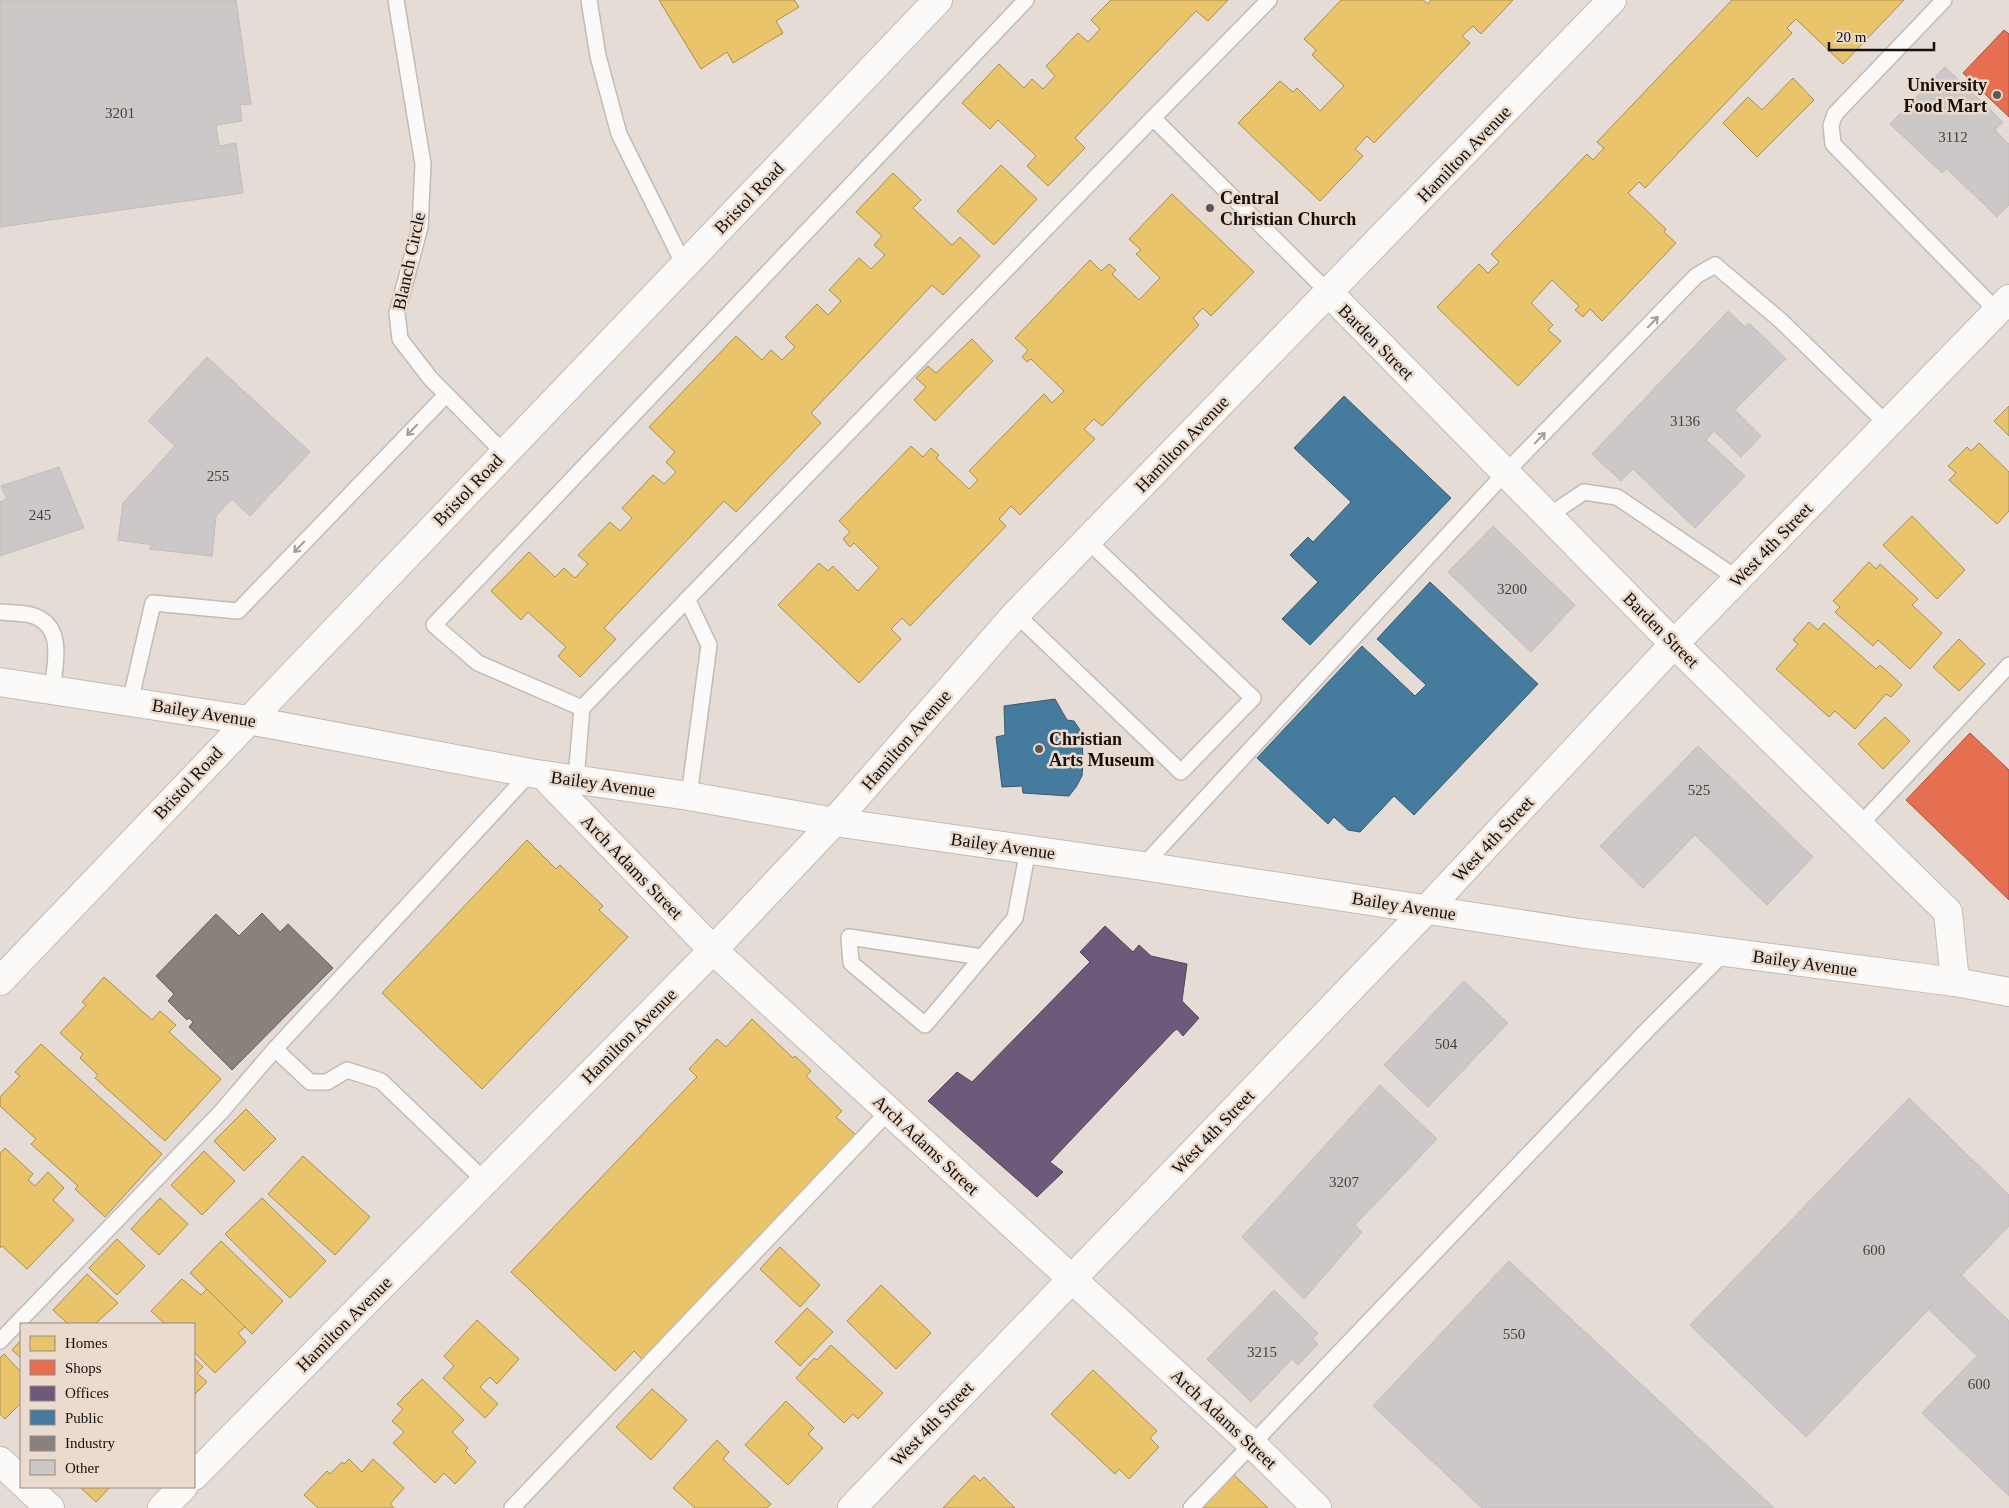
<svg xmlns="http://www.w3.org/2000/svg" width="2009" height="1508" viewBox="0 0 2009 1508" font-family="'Times New Roman',serif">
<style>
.homes{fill:#e9c46a;stroke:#a98e4e}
.shops{fill:#e76f51;stroke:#a8523c}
.offices{fill:#6d597a;stroke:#524359}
.public{fill:#457b9d;stroke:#365b71}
.industry{fill:#8a817c;stroke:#675f5a}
.building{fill:#ccc8c7;stroke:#c1bdbc}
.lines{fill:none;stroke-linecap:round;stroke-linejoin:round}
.service-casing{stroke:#c1bbb5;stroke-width:18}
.minor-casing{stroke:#c1bbb5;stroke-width:30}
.tertiary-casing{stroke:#c1bbb5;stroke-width:30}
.service{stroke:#fbfaf9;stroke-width:15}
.minor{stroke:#fbfaf9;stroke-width:28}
.tertiary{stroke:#fbfaf9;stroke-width:28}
.oneway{stroke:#9f9c9a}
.poi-dot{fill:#5d5752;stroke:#ebdbcf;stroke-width:2}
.labels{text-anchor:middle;stroke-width:5;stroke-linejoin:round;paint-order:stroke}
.number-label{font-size:15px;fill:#45403d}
.poi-label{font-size:18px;font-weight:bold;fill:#140f0b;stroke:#ebdbcf;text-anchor:start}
.street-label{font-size:18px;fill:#140f0b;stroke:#ebdbcf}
</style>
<rect width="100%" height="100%" fill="#e5dcd5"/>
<g class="homes">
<path d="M 659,0 L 794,0 L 799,7 L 776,21 L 783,33 L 733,63 L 727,52 L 701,69 Z"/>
<path d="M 1111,0 L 1228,0 L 1208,21 L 1196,11 L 1075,138 L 1085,148 L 1048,186 L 1027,166 L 1036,156 L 998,120 L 990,129 L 962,103 L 999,64 L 1024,88 L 1032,79 L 1043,89 L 1055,76 L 1046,66 L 1078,33 L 1088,42 L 1100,29 L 1091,20 Z"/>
<path d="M 1341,0 L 1423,0 L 1428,4 L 1431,0 L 1513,0 L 1481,34 L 1473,26 L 1462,36 L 1470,43 L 1374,143 L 1367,136 L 1355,149 L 1363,156 L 1320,201 L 1238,123 L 1280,81 L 1293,92 L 1297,88 L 1320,111 L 1344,86 L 1312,55 L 1316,50 L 1304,39 Z"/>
<path d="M 1732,0 L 1904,0 L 1843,64 L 1796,19 L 1787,28 L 1792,33 L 1645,188 L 1639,182 L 1628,193 L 1666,229 L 1664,232 L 1676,243 L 1602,321 L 1590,309 L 1583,317 L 1575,310 L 1579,306 L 1552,280 L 1531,303 L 1553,325 L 1548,330 L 1561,341 L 1518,386 L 1437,307 L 1479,264 L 1488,273 L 1499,262 L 1491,254 L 1587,154 L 1593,160 L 1604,148 L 1597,142 Z"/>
<path d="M 1793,78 L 1814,100 L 1757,157 L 1723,123 L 1748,97 L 1762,110 Z"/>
<path d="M 1001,165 L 1037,199 L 994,245 L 957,211 Z"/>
<path d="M 893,173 L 921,200 L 913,208 L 952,245 L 960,237 L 980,256 L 943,295 L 932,285 L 811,413 L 821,423 L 736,512 L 724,501 L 604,628 L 616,639 L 580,677 L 558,656 L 566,647 L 528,612 L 521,620 L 491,591 L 529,552 L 555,577 L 564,568 L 575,578 L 588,564 L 578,555 L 610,522 L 620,531 L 632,518 L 622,508 L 653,475 L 664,484 L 676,472 L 666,462 L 675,452 L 649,427 L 736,336 L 762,360 L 771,350 L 782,360 L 795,347 L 785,337 L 817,304 L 828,315 L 841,301 L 829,290 L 859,258 L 871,269 L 885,255 L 874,245 L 882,236 L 856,212 Z"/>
<path d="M 1172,194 L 1254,272 L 1211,316 L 1203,308 L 1193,318 L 1199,325 L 1102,426 L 1094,419 L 1084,429 L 1095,439 L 1020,515 L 1011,506 L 999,519 L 1006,526 L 910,626 L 902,618 L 891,629 L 901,639 L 859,683 L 778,605 L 819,563 L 828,571 L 833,566 L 858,591 L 879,568 L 854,543 L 850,547 L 843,539 L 850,532 L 839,521 L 911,446 L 923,457 L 931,448 L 939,455 L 936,458 L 969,489 L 978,480 L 969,471 L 1044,394 L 1052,403 L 1064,391 L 1031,359 L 1027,362 L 1022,357 L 1028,350 L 1015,338 L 1090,260 L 1101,271 L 1109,264 L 1116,270 L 1112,274 L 1139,300 L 1160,278 L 1136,254 L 1141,250 L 1129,239 Z"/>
<path d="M 972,339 L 993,361 L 935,421 L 914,400 L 926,387 L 916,378 L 928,366 L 936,373 Z"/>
<path d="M 2009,406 L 2009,436 L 1994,421 Z"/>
<path d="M 1979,443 L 2009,472 L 2009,511 L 1997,524 L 1949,480 L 1956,473 L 1948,466 L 1967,447 L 1971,451 Z"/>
<path d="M 1912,516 L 1965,570 L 1937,599 L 1883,545 Z"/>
<path d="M 1869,562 L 1876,569 L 1880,564 L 1918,599 L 1912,605 L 1942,633 L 1910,669 L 1878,640 L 1873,646 L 1835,612 L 1840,607 L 1833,601 Z"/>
<path d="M 1809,622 L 1818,630 L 1824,623 L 1876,669 L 1880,665 L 1902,685 L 1891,697 L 1886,694 L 1855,729 L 1835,711 L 1829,717 L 1776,669 L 1798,644 L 1793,640 Z"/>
<path d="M 1959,639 L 1985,664 L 1959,691 L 1933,667 Z"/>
<path d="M 1885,717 L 1910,741 L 1883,769 L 1858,744 Z"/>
<path d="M 527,840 L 556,869 L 560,865 L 603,906 L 599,910 L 628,937 L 482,1089 L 382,993 Z"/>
<path d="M 104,977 L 152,1020 L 160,1011 L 176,1025 L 169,1032 L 221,1079 L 165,1141 L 95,1078 L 98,1075 L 80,1058 L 83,1054 L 60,1033 L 86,1005 L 82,1002 Z"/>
<path d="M 752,1019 L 793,1058 L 795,1056 L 811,1071 L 806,1076 L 842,1111 L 836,1117 L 857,1136 L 643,1360 L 634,1351 L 615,1371 L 511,1272 L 697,1077 L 689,1069 L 717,1039 L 726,1047 Z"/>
<path d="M 41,1044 L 162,1154 L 105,1217 L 75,1189 L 78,1186 L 31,1144 L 36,1139 L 0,1106 L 0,1097 L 20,1076 L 15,1072 Z"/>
<path d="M 246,1109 L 276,1139 L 244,1171 L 214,1141 Z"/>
<path d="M 5,1148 L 33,1174 L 28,1180 L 35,1186 L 48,1172 L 64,1188 L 53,1200 L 74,1220 L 27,1269 L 2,1246 L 0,1248 L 0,1153 Z"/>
<path d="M 204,1151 L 235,1181 L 202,1215 L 171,1185 Z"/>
<path d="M 303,1156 L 370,1217 L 335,1255 L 268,1194 Z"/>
<path d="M 160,1198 L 188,1224 L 159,1255 L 131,1229 Z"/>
<path d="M 262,1198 L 326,1261 L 290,1298 L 225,1234 Z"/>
<path d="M 117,1239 L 145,1266 L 117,1295 L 89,1268 Z"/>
<path d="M 221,1241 L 283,1301 L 252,1334 L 190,1273 Z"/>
<path d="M 780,1247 L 820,1285 L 800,1307 L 760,1269 Z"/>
<path d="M 87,1274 L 118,1303 L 95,1324 L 68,1324 L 53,1310 Z"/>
<path d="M 182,1279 L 201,1295 L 207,1289 L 245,1327 L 238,1333 L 246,1342 L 215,1373 L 194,1352 L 194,1324 L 165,1324 L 151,1311 Z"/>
<path d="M 881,1285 L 931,1333 L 896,1369 L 847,1321 Z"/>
<path d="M 807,1308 L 833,1332 L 800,1366 L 775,1342 Z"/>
<path d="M 477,1320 L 519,1359 L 497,1384 L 490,1377 L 480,1387 L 498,1404 L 485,1418 L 443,1378 L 454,1366 L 444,1356 Z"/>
<path d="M 21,1340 L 21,1358 L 12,1350 Z"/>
<path d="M 831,1345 L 883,1393 L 858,1419 L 853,1414 L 844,1423 L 796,1378 L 814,1358 L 817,1360 Z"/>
<path d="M 4,1354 L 21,1372 L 21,1403 L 5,1419 L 0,1414 L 0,1358 Z"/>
<path d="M 194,1358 L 203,1367 L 197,1373 L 207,1382 L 194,1395 Z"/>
<path d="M 1093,1370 L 1157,1431 L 1150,1438 L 1159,1447 L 1129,1479 L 1119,1469 L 1115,1474 L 1051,1414 Z"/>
<path d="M 422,1379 L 464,1420 L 452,1432 L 468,1448 L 465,1451 L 476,1462 L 455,1484 L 444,1473 L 435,1483 L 393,1443 L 404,1432 L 392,1421 L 403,1409 L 397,1404 Z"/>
<path d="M 652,1389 L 687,1420 L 651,1460 L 616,1427 Z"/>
<path d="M 786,1401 L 814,1428 L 808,1434 L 823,1448 L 788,1485 L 745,1445 Z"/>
<path d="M 717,1440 L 729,1452 L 723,1459 L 771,1504 L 767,1508 L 695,1508 L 673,1488 Z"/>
<path d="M 349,1459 L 362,1472 L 373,1459 L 404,1488 L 390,1504 L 394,1508 L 318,1508 L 304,1495 L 327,1471 L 330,1474 L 342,1462 L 344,1464 Z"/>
<path d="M 1233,1474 L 1268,1508 L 1200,1508 Z"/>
<path d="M 974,1475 L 980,1481 L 984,1477 L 1015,1508 L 943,1508 Z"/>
<path d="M 80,1487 L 110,1487 L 96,1502 Z"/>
</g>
<g class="shops">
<path d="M 2004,30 L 2009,34 L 2009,117 L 1963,73 Z"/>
<path d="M 1970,733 L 2009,770 L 2009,900 L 1906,800 Z"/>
</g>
<path class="offices" d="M 1105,926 L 1133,952 L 1139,945 L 1151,956 L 1187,964 L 1182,1001 L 1199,1018 L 1183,1036 L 1177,1029 L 1174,1031 L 1050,1162 L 1063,1172 L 1037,1197 L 928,1101 L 957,1072 L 972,1082 L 1090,962 L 1080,952 Z"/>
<g class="public">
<path d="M 1344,396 L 1451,498 L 1310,645 L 1282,619 L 1318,582 L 1290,555 L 1308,537 L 1313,542 L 1351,502 L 1294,448 Z"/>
<path d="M 1430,582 L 1538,684 L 1414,815 L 1394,796 L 1360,832 L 1348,830 L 1334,817 L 1328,824 L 1257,758 L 1362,646 L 1415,696 L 1426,685 L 1377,639 Z"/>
<path d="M 1055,699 L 1067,720 L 1074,721 L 1082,733 L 1083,763 L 1082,776 L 1076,787 L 1069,796 L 1023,793 L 1022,786 L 1002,787 L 996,737 L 1005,735 L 1004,706 Z"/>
</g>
<path class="industry" d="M 262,913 L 280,932 L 288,924 L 333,968 L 232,1070 L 189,1027 L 193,1022 L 189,1018 L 187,1020 L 168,1001 L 174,994 L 156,976 L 216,914 L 239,936 Z"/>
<g class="building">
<path d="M 0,0 L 236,0 L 251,104 L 240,105 L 242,121 L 216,125 L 219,146 L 236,143 L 243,193 L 0,227 Z"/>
<path d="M 1945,67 L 2003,122 L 1995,130 L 2009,144 L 2009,205 L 1997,217 L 1947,169 L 1942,173 L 1890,124 Z"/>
<path d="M 1728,311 L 1745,327 L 1749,323 L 1786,359 L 1735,410 L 1761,436 L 1741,457 L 1714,431 L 1706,440 L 1745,476 L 1695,528 L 1633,469 L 1621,481 L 1592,454 Z"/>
<path d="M 207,357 L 310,452 L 250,516 L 232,499 L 216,516 L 212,556 L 149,549 L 153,545 L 118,540 L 123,503 L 175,446 L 148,421 Z"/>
<path d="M 59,467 L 84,528 L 0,556 L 0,502 L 7,499 L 1,486 Z"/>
<path d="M 1493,526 L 1575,605 L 1531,652 L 1448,572 Z"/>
<path d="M 1698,746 L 1813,857 L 1767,905 L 1695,835 L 1643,888 L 1600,846 Z"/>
<path d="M 1464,981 L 1508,1023 L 1428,1107 L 1384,1065 Z"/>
<path d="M 1380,1085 L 1437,1139 L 1355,1225 L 1362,1232 L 1304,1299 L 1242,1237 Z"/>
<path d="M 1909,1098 L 2009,1195 L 2009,1226 L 1806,1437 L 1690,1325 Z"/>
<path d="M 1509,1261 L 1774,1508 L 1482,1508 L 1373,1406 Z"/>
<path d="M 1961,1275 L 2009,1321 L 2009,1496 L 1922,1413 L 1977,1356 L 1928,1309 Z"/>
<path d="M 1274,1290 L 1318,1333 L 1313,1339 L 1318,1344 L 1298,1365 L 1292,1359 L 1251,1402 L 1207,1359 Z"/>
</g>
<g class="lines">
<g class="service-casing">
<g id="service">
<path d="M 396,0 L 423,164 L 420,227 L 397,313 L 400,339 L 430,378 L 504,453"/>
<path d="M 589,0 L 598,56 L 619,134 L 684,265"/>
<path d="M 1269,0 L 1153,118 L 1329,293"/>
<path d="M 1944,0 L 1835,114 L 1831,125 L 1833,144 L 1997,311"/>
<path d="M 1548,516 L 1584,492 L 1617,497 L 1738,579"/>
<path d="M 687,599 L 709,645 L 689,796"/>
<path d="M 0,612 C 10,613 22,613 31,615 C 66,625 55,664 52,690"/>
<path d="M 1016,614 L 1181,772 L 1253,698 L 1088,541"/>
<path d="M 130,702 L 153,603 L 238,611 L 446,395"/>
<path d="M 582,708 L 1153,118"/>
<path d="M 576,779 L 582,708 L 478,663 L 434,625 L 1026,0"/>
<path d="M 1860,825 L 2009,665"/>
<path d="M 1143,866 L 1505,473 L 1696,276 L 1715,265 L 1780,320 L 1888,425"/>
<path d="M 982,957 L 849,937 L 851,963 L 925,1025 L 1015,918 L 1028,850"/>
<path d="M 275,1049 L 310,1082 L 327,1082 L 347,1070 L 381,1081 L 485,1181"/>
<path d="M 0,1341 L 221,1112 L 275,1049 L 530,773"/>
<path d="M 512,1508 L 889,1111"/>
<path d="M 1191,1508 L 1650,1027 L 1725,952"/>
</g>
</g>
<g class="minor-casing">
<g id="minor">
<path d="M 1329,293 L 1674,644 L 1948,912 L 1955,982"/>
<path d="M 543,775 L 713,950 L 1252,1444 L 1317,1508"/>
<path d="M 0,981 L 938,0"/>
<path d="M 0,1461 L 21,1481"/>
<path d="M 194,1476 L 713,950 L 834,822 L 1016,614 L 1612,0"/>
<path d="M 27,1487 L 50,1508"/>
<path d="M 162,1508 L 183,1487"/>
<path d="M 852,1508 L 1427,909 L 1674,644 L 2009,299"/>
</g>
</g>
<g class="tertiary-casing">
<path id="tertiary" d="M 0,682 L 248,720 L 530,773 L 689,796 L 834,822 L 1143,866 L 1579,933 L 1955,982 L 2009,992"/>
</g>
<use href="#service" class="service"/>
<use href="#minor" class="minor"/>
<use href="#tertiary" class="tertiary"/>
</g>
<defs><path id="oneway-shaft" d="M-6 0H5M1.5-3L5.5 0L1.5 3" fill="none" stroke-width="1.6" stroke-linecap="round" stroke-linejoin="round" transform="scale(1.25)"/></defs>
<g class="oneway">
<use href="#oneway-shaft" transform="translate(1653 322) rotate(-46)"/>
<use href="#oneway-shaft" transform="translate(412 430) rotate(134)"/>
<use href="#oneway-shaft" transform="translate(1540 438) rotate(-46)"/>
<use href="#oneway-shaft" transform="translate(299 547) rotate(134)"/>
</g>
<g class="poi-dot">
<circle cx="1997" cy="95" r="5"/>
<circle cx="1210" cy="208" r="5"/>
<circle cx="1039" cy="749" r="5"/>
</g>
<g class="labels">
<g class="number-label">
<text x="120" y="118">3201</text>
<text x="1953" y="142">3112</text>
<text x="1685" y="426">3136</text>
<text x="218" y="481">255</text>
<text x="40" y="520">245</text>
<text x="1512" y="594">3200</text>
<text x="1699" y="795">525</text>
<text x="1446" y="1049">504</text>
<text x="1344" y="1187">3207</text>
<text x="1874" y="1255">600</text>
<text x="1514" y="1339">550</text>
<text x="1262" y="1357">3215</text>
<text x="1979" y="1389">600</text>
</g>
<g class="poi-label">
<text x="1987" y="91" text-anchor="end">University<tspan x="1987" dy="21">Food Mart</tspan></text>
<text x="1220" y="204">Central<tspan x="1220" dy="21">Christian Church</tspan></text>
<text x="1049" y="745">Christian<tspan x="1049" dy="21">Arts Museum</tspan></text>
</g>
<g class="street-label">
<text transform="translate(1464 154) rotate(-46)" y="6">Hamilton Avenue</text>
<text transform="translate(749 198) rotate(-46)" y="6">Bristol Road</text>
<text transform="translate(409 261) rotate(-78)" y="6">Blanch Circle</text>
<text transform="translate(1376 342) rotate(45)" y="6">Barden Street</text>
<text transform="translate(1182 444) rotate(-46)" y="6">Hamilton Avenue</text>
<text transform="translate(468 490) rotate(-46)" y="6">Bristol Road</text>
<text transform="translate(1771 545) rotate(-46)" y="6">West 4th Street</text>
<text transform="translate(1661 630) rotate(45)" y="6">Barden Street</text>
<text transform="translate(204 713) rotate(9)" y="6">Bailey Avenue</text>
<text transform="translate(906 740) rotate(-49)" y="6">Hamilton Avenue</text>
<text transform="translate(188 783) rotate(-47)" y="6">Bristol Road</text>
<text transform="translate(603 784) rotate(8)" y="6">Bailey Avenue</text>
<text transform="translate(1493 839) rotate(-47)" y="6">West 4th Street</text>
<text transform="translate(1003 846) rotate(8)" y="6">Bailey Avenue</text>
<text transform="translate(632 867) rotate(46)" y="6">Arch Adams Street</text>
<text transform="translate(1404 906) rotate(9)" y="6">Bailey Avenue</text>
<text transform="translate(1805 963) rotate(8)" y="6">Bailey Avenue</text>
<text transform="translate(629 1036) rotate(-45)" y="6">Hamilton Avenue</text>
<text transform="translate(1213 1132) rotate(-46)" y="6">West 4th Street</text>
<text transform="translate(926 1145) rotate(43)" y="6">Arch Adams Street</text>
<text transform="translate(344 1324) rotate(-45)" y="6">Hamilton Avenue</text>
<text transform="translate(1224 1419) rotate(43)" y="6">Arch Adams Street</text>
<text transform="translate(932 1424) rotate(-46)" y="6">West 4th Street</text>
</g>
</g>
<rect x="20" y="1323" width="175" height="165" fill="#ebdbcf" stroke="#958981"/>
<rect x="30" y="1336" width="25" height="15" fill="#e9c46a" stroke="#958981"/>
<text x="65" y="1348" font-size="15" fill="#140f0b">Homes</text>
<rect x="30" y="1360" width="25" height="15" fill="#e76f51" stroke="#958981"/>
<text x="65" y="1373" font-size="15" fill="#140f0b">Shops</text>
<rect x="30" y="1386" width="25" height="15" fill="#6d597a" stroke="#958981"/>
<text x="65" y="1398" font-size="15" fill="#140f0b">Offices</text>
<rect x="30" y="1410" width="25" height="15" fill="#457b9d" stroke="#958981"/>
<text x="65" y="1423" font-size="15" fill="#140f0b">Public</text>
<rect x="30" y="1436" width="25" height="15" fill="#8a817c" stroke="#958981"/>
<text x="65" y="1448" font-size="15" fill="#140f0b">Industry</text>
<rect x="30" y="1460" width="25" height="15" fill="#ccc8c7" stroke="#958981"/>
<text x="65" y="1473" font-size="15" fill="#140f0b">Other</text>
<path d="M1829 42v8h105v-8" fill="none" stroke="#140f0b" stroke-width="2.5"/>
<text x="1836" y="42" font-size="15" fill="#140f0b" stroke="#ebdbcf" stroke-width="4" paint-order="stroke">20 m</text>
</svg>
